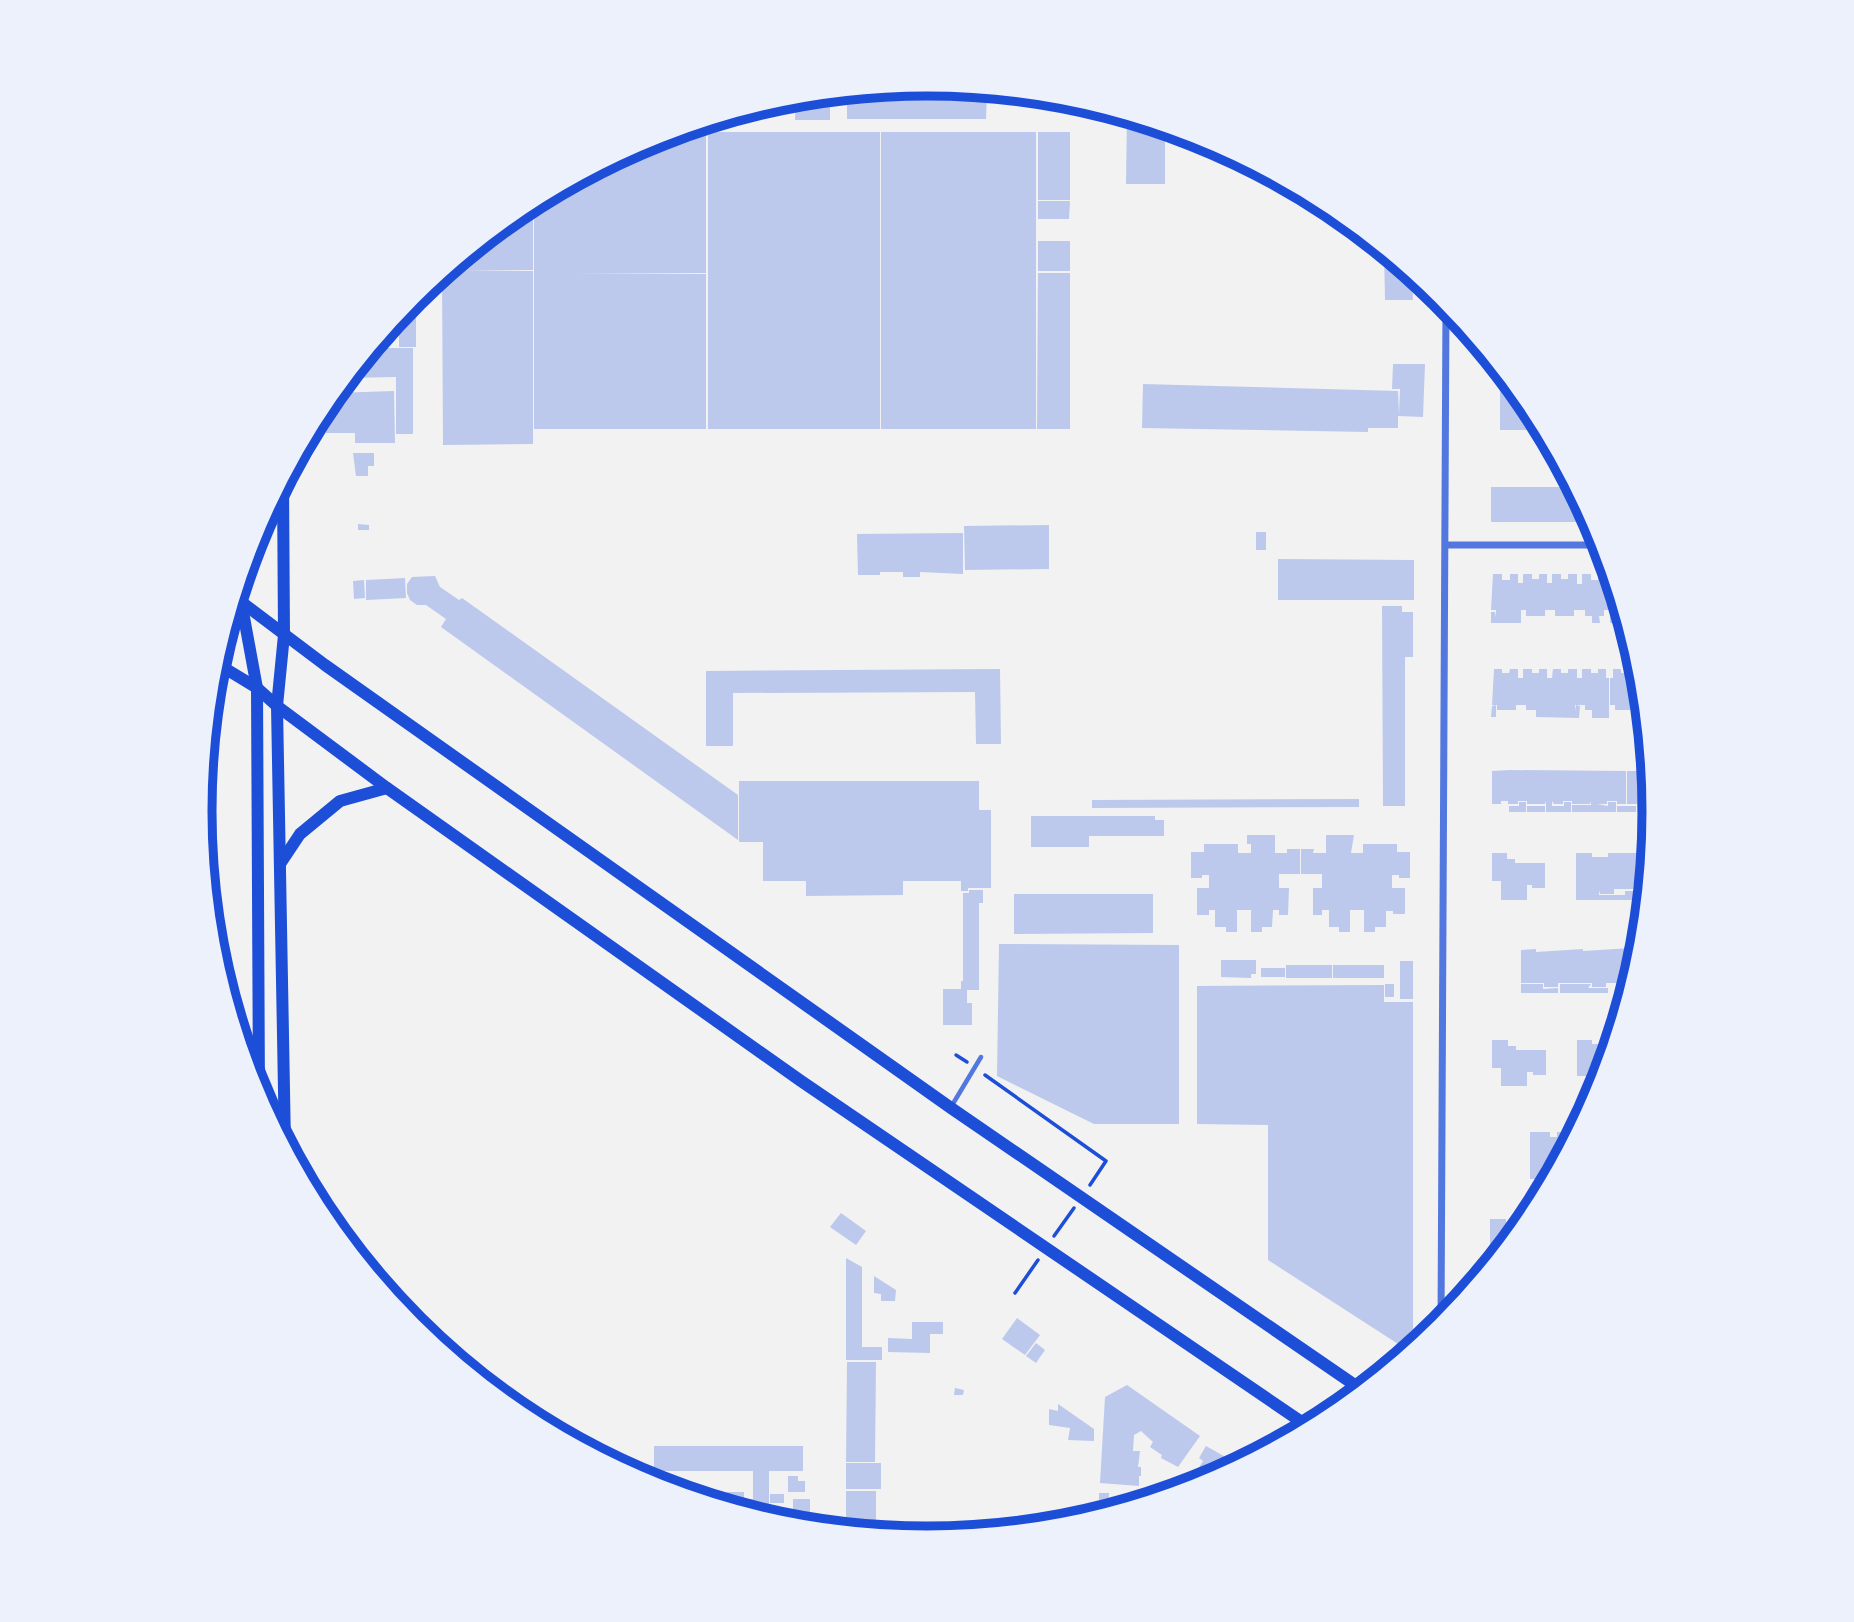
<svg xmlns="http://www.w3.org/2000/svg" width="1854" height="1622" viewBox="0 0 1854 1622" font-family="Rubik,sans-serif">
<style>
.building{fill:#bdc9ec}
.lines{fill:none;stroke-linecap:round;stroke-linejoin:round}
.path{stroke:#1d4ed8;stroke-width:3.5}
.service{stroke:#5277de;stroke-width:4.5}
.minor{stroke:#5277de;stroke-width:7}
.primary{stroke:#1d4ed8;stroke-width:12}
.rim{fill:none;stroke:#1d4ed8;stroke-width:9}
</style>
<rect width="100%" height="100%" fill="#f2f2f2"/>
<g class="building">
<path d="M 859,91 L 987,91 L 986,119 L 847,119 L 847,92 Z"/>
<path d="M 830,94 L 830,120 L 795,120 L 796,97 Z"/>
<path d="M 1052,96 L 1065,98 L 1065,104 L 1052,104 Z"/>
<path d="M 1127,116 L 1165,127 L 1165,184 L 1126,184 Z"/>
<path d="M 674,132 L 706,132 L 706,273 L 574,274 L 706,274 L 706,429 L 534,429 L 534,201 L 649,139 Z"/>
<rect x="708" y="132" width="172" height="297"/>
<rect x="881" y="132" width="155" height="297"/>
<rect x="1038" y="132" width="32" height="68"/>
<path d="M 533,201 L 533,270 L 460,270 L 533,271 L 533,444 L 443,445 L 442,273 L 523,206 Z"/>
<path d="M 1038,201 L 1070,201 L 1069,219 L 1038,219 Z"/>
<rect x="1038" y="241" width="32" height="30"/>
<path d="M 1384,250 L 1412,273 L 1413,300 L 1385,300 Z"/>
<path d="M 1038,273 L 1070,273 L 1070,429 L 1037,429 Z"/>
<path d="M 416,294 L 416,347 L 399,347 L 399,314 Z"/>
<path d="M 376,342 L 383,342 L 383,348 L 413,348 L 413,434 L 396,434 L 396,377 L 347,378 Z"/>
<path d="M 1393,364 L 1425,364 L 1423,417 L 1398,416 L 1398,428 L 1368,428 L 1368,432 L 1142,428 L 1143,384 L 1398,391 L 1399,414 L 1400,389 L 1392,389 Z"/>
<path d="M 1500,369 L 1532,407 L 1544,430 L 1500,430 Z"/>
<path d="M 394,391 L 395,443 L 355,443 L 355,433 L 326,433 L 325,404 L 334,393 Z"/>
<path d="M 353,453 L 374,453 L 374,466 L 368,466 L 368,476 L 356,476 Z"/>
<path d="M 1491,487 L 1574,487 L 1593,522 L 1491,522 Z"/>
<path d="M 358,524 L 369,525 L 369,530 L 358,530 Z"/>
<path d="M 1049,525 L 1049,569 L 965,570 L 964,526 Z"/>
<rect x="1256" y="532" width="10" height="18"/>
<path d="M 963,533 L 963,574 L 920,572 L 920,577 L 903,577 L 903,572 L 880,572 L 880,575 L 858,575 L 857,534 Z"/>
<path d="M 1278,559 L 1414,560 L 1414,600 L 1278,600 Z"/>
<path d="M 1493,574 L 1502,574 L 1502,580 L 1510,580 L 1510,574 L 1518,574 L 1518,583 L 1523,583 L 1523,574 L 1532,574 L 1532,579 L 1539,579 L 1539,574 L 1547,574 L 1547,583 L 1552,583 L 1552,574 L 1561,574 L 1561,579 L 1568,579 L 1568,574 L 1577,574 L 1577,584 L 1582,584 L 1582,574 L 1591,574 L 1591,580 L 1598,580 L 1598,574 L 1606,574 L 1606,583 L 1609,583 L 1609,610 L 1604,610 L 1604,616 L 1599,616 L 1600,623 L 1592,623 L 1592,616 L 1585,616 L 1585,610 L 1574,610 L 1574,616 L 1555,616 L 1555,610 L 1545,610 L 1545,616 L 1526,616 L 1526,610 L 1521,610 L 1521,623 L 1491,623 L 1491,612 L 1495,612 L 1496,617 L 1496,610 L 1491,610 Z"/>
<path d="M 435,576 L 440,587 L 459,600 L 462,598 L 738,795 L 738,840 L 441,627 L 446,619 L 426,605 L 417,605 L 410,600 L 407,593 L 407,584 L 412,577 Z"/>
<path d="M 405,578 L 406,598 L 366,600 L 366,580 Z"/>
<path d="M 364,580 L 365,598 L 354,599 L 353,581 Z"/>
<path d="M 1610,583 L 1614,583 L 1624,615 L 1618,615 L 1618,623 L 1610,623 Z"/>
<path d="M 1382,606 L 1402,606 L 1402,612 L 1413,612 L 1413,657 L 1405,657 L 1405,806 L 1383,806 Z"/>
<path d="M 1628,668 L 1637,668 L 1637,678 L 1641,678 L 1643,704 L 1634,704 L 1634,710 L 1615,710 L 1615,705 L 1610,705 L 1610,678 L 1613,678 L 1613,669 L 1621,669 L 1621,673 L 1628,673 Z"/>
<path d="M 1000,669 L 1001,744 L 976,744 L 975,692 L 733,693 L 733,746 L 706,746 L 706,671 Z"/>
<path d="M 1494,669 L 1502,669 L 1502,673 L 1509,673 L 1510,669 L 1518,669 L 1518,678 L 1523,678 L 1523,669 L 1532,669 L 1532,673 L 1539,673 L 1539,669 L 1547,669 L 1547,678 L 1552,678 L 1553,669 L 1561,669 L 1561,673 L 1568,673 L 1568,669 L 1577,669 L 1577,678 L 1582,678 L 1582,669 L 1591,669 L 1591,673 L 1598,673 L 1598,669 L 1606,669 L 1606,678 L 1609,678 L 1609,718 L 1592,718 L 1592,710 L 1585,710 L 1585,705 L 1569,705 L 1575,705 L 1575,711 L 1576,705 L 1580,706 L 1579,718 L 1536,717 L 1536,710 L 1526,710 L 1526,705 L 1516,705 L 1516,710 L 1497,710 L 1497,705 L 1502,705 L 1492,705 Z"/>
<path d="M 1496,705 L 1496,717 L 1491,717 L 1492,706 Z"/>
<path d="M 1510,770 L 1626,771 L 1626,804 L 1617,804 L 1617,801 L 1607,801 L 1607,804 L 1597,804 L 1608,806 L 1608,802 L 1616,802 L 1616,812 L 1572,812 L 1572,805 L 1591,805 L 1591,801 L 1590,804 L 1572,804 L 1572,801 L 1563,801 L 1563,804 L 1554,804 L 1552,801 L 1552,806 L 1564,806 L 1564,802 L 1571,802 L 1571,812 L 1546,812 L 1546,801 L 1545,804 L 1527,804 L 1527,801 L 1518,801 L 1518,804 L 1508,804 L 1508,801 L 1501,801 L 1501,804 L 1492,804 L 1492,771 Z"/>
<path d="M 1627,771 L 1650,771 L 1653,804 L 1644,801 L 1643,796 L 1643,801 L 1636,802 L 1643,802 L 1643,805 L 1653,805 L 1654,812 L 1637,812 L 1637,804 L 1627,804 Z"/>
<path d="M 739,781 L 979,781 L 979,810 L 991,810 L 991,888 L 968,888 L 968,891 L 961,891 L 961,881 L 903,881 L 903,895 L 806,896 L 806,881 L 763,881 L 763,842 L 739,842 Z"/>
<path d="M 1359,799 L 1359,807 L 1092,808 L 1092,800 Z"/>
<path d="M 1519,802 L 1526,802 L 1526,812 L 1509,812 L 1509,806 L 1519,806 Z"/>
<rect x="1527" y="806" width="18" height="6"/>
<rect x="1617" y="806" width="19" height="6"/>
<path d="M 1031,816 L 1155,816 L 1155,820 L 1164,820 L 1164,836 L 1089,836 L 1089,847 L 1031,847 Z"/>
<path d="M 1247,835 L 1275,835 L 1275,853 L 1287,853 L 1287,849 L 1300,849 L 1300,874 L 1279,874 L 1279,888 L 1289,888 L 1288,915 L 1279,915 L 1279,910 L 1273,910 L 1272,927 L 1262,927 L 1262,932 L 1251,932 L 1251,910 L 1237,910 L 1237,932 L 1226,932 L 1226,927 L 1215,927 L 1215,910 L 1209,910 L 1209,915 L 1197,915 L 1197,888 L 1209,888 L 1209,875 L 1202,875 L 1202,878 L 1191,878 L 1191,852 L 1204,852 L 1204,844 L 1238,844 L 1238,853 L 1251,853 L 1251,844 L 1247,844 Z"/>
<path d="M 1326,835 L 1354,835 L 1351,853 L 1363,853 L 1363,844 L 1397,844 L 1397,852 L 1410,852 L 1410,878 L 1399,878 L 1399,875 L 1392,875 L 1392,888 L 1405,888 L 1405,914 L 1393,914 L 1393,911 L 1386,911 L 1386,927 L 1375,927 L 1375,932 L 1364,932 L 1364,910 L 1350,910 L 1350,932 L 1339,932 L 1339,927 L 1329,927 L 1329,910 L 1322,910 L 1322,915 L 1313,915 L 1313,888 L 1322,888 L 1322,874 L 1301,874 L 1301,849 L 1314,849 L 1313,853 L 1326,853 Z"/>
<path d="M 1492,853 L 1507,853 L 1507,859 L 1515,859 L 1515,863 L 1545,863 L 1545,888 L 1532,888 L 1532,885 L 1527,885 L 1527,900 L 1501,900 L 1501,881 L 1492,881 Z"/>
<path d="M 1576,853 L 1592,853 L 1592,857 L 1608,857 L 1608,853 L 1639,853 L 1639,857 L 1649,857 L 1646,889 L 1634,889 L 1633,883 L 1633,889 L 1614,889 L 1614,894 L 1600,894 L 1599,890 L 1599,895 L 1625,895 L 1625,891 L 1633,891 L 1633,900 L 1576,900 Z"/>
<path d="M 969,890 L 983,890 L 983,903 L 979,903 L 979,990 L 967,990 L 967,1003 L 972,1003 L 972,1025 L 943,1025 L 943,989 L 961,989 L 961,981 L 963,981 L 963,893 L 969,893 Z"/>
<path d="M 1646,890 L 1645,900 L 1634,900 L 1634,891 Z"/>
<path d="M 1014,894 L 1153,894 L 1153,933 L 1014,934 Z"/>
<path d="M 999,944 L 1179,945 L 1179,1124 L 1094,1124 L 997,1076 Z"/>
<path d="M 1631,948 L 1631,951 L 1640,951 L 1631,983 L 1606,983 L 1606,987 L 1592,987 L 1592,983 L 1558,983 L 1558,987 L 1544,987 L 1544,983 L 1521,983 L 1521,950 L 1536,949 L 1536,952 L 1583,949 L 1583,951 Z"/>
<path d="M 1221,960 L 1256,960 L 1256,974 L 1251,974 L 1251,978 L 1221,977 Z"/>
<rect x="1400" y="961" width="13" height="38"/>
<rect x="1286" y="965" width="46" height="13"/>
<rect x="1333" y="965" width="51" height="13"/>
<rect x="1261" y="968" width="24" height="9"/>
<rect x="1385" y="984" width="9" height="13"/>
<path d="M 1521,984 L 1543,984 L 1543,989 L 1558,988 L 1558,993 L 1521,993 Z"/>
<path d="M 1560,984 L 1591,984 L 1588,988 L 1608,988 L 1608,993 L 1560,993 Z"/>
<path d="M 1616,984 L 1631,984 L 1628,993 L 1616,993 Z"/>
<path d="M 1384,985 L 1384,1002 L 1413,1002 L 1413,1348 L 1409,1351 L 1268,1260 L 1268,1125 L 1197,1124 L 1197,986 Z"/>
<path d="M 1492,1040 L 1508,1040 L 1508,1046 L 1516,1046 L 1516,1050 L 1546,1050 L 1546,1075 L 1533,1075 L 1533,1072 L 1527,1072 L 1527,1086 L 1501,1086 L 1501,1068 L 1492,1068 Z"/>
<path d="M 1577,1040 L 1592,1040 L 1592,1044 L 1609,1044 L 1609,1040 L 1614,1040 L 1601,1082 L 1600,1076 L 1577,1076 Z"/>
<path d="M 1530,1132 L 1550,1132 L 1550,1137 L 1557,1137 L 1557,1132 L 1576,1132 L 1551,1179 L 1530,1179 Z"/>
<path d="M 841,1213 L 866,1231 L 856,1245 L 830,1227 Z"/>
<path d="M 1490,1219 L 1506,1219 L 1506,1224 L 1513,1224 L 1513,1228 L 1521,1228 L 1498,1255 L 1498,1247 L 1490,1247 Z"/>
<path d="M 846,1258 L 862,1267 L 862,1347 L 882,1347 L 882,1360 L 846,1360 Z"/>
<path d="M 874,1276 L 896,1290 L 895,1301 L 881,1301 L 881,1294 L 874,1293 Z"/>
<path d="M 1017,1318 L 1040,1335 L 1025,1355 L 1002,1339 Z"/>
<path d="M 912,1322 L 943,1322 L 943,1334 L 930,1334 L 930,1353 L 888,1352 L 888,1338 L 912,1339 Z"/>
<path d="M 1036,1343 L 1045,1350 L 1036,1363 L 1026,1356 Z"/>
<path d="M 847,1362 L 876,1362 L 875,1462 L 846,1462 Z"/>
<path d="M 1127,1385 L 1200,1436 L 1178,1467 L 1161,1458 L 1162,1455 L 1150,1447 L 1153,1442 L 1141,1431 L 1134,1435 L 1133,1451 L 1140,1451 L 1138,1467 L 1141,1467 L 1141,1476 L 1139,1476 L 1139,1486 L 1100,1483 L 1105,1397 Z"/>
<path d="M 955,1388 L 964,1390 L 963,1395 L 954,1395 Z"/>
<path d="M 1058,1404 L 1094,1429 L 1094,1441 L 1068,1440 L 1070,1428 L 1049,1425 L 1049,1409 L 1058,1411 Z"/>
<path d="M 654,1446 L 803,1446 L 803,1471 L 769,1471 L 769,1519 L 727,1506 L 727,1492 L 744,1492 L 744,1499 L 753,1499 L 753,1471 L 654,1471 Z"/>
<path d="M 1206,1446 L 1238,1464 L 1205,1483 L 1187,1488 L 1203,1461 L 1199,1458 Z"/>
<rect x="846" y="1463" width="35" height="26"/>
<path d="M 788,1476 L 798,1476 L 798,1481 L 805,1481 L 805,1492 L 788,1492 Z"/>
<path d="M 846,1491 L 876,1491 L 876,1533 L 846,1530 Z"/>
<path d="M 1099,1493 L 1109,1493 L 1108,1512 L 1099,1515 Z"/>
<rect x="770" y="1494" width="14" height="9"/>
<rect x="793" y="1499" width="17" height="26"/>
</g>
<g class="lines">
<g class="path">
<path d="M 956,1055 L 967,1062"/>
<path d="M 985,1075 L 1106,1161 L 1090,1185"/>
<path d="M 1054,1236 L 1074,1208"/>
<path d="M 1015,1293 L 1038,1260"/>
</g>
<path class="service" d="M 951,1107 L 981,1057"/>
<g class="minor">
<path d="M 1446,545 L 1602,545"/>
<path d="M 1441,1325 L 1446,303"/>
</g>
<g class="primary">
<path d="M 283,481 L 284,635 L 277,706 L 285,1145"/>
<path d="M 241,581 L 241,601 L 257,688 L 259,1097"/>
<path d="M 236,598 L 325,665 L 951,1108 L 1362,1390"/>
<path d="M 216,663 L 257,688 L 277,706 L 387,788 L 801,1081 L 1309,1427"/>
<path d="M 280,864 L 300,834 L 340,801 L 387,788"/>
</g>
</g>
<path d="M0 0H1854V1622H0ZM212 811a715 715 0 1 1 1430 0a715 715 0 1 1-1430 0Z" fill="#edf1fc" fill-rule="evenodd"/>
<path class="rim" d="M212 811a715 715 0 1 1 1430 0a715 715 0 1 1-1430 0Z"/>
</svg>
